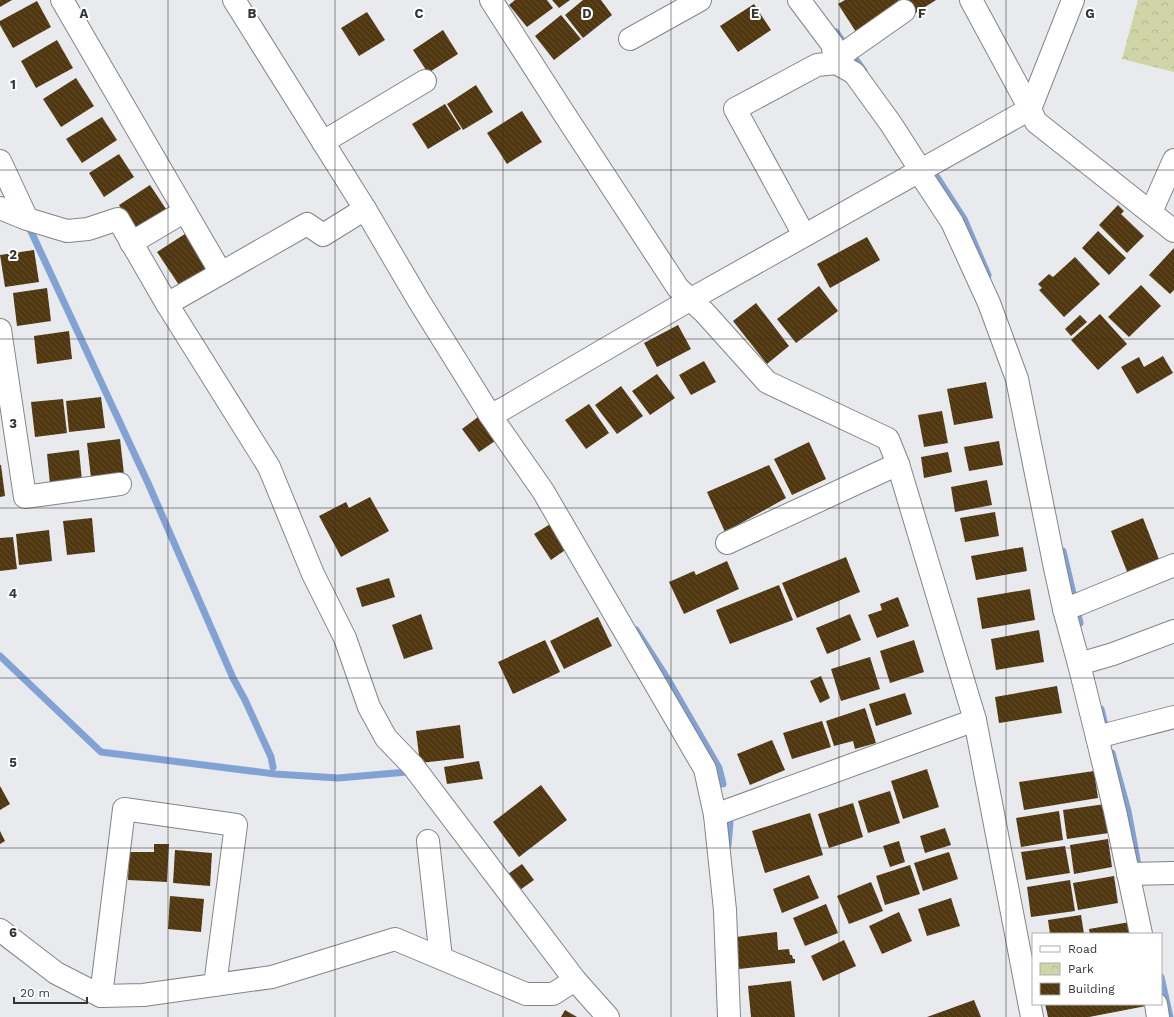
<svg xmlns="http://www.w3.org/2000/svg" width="1174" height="1017" viewBox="0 0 1174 1017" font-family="'Work Sans',sans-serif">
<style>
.park{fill:url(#park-crowns)}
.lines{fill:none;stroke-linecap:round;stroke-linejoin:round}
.stream{stroke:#82a2d3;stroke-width:7}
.building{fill:url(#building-back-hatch)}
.minor-casing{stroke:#828487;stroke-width:24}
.minor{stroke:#fff;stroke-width:22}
.grid{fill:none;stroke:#333435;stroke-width:1;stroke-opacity:0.55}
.grid-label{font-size:13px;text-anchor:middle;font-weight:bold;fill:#333435;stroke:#fff;stroke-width:4;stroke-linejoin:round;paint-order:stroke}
</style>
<defs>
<pattern id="park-crowns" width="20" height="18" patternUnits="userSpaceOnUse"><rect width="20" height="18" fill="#cfd5a7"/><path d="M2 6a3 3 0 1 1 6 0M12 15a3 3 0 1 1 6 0" fill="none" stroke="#b2b790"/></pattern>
<pattern id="building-back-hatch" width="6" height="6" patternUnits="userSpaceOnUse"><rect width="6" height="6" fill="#503710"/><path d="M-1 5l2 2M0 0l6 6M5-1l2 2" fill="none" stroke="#614c2b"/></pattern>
</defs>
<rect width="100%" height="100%" fill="#e8eaee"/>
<path class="park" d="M 1138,0 L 1174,0 L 1174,72 L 1122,59 Z"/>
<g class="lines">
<g class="stream">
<path d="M 836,32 L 864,71"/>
<path d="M 931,168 L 964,219 L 988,275"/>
<path d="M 29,227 L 148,483 L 233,678 L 245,700 L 271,757 L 273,767"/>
<path d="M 1063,551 L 1080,623"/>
<path d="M 636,630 L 667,678 L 719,768 L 723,784"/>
<path d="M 0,656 L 101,752 L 275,774 L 338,778 L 407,772 L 410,776"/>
<path d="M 1101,709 L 1107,733"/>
<path d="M 1112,753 L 1128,811 L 1138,865"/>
<path d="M 728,845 L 730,823"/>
<path d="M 1161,977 L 1170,1017"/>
</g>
</g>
<g class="building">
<path d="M 0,0 L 12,0 L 0,7 Z"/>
<path d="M 515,0 L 547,0 L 553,8 L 527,27 L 509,5 Z"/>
<path d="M 552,0 L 570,0 L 559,8 Z"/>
<path d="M 583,0 L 601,0 L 612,15 L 583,38 L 565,15 Z"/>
<path d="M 845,0 L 898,0 L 900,3 L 856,32 L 838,4 Z"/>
<path d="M 904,0 L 936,0 L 914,14 Z"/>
<path d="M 37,1 L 51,27 L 13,48 L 0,25 L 0,21 Z"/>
<path d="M 754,4 L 771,30 L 738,52 L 720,26 Z"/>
<path d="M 367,12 L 385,40 L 359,56 L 341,28 Z"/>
<path d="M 561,15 L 581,39 L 554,60 L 535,36 Z"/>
<path d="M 443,30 L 458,54 L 428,73 L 413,50 Z"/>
<path d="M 57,40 L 73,68 L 36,88 L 21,61 Z"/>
<path d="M 76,78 L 94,106 L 61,127 L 43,99 Z"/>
<path d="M 476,85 L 493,112 L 463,130 L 447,104 Z"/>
<path d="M 445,104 L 461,129 L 428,149 L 412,124 Z"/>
<path d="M 522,111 L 542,142 L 507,164 L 487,133 Z"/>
<path d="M 102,117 L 117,140 L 82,163 L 66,139 Z"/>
<path d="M 119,154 L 134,177 L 104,197 L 89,173 Z"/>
<path d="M 150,185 L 166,209 L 134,229 L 119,205 Z"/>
<path d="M 1118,205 L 1124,211 L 1121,214 L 1144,236 L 1127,253 L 1099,225 Z"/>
<path d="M 1098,231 L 1126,258 L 1109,275 L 1082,248 Z"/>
<path d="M 188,232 L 211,268 L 181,288 L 157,252 Z"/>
<path d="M 867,237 L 880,260 L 830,288 L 817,264 Z"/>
<path d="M 1174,248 L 1174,290 L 1170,294 L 1149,275 Z"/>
<path d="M 34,250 L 39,282 L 5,287 L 0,255 Z"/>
<path d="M 1075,257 L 1100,284 L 1064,317 L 1039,290 L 1042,288 L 1038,284 L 1049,274 L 1053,277 Z"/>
<path d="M 1141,285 L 1161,306 L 1129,337 L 1108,317 Z"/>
<path d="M 819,286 L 838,311 L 796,343 L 777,319 Z"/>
<path d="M 47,288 L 51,321 L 17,326 L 13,293 Z"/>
<path d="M 756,303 L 789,346 L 767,364 L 733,321 Z"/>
<path d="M 1100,314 L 1127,344 L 1098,370 L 1071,340 Z"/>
<path d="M 1080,315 L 1087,322 L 1071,336 L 1065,329 Z"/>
<path d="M 678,325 L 691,349 L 657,367 L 644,343 Z"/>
<path d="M 69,331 L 72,359 L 37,364 L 34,336 Z"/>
<path d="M 1163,356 L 1173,373 L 1137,394 L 1121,367 L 1139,357 L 1144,367 Z"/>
<path d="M 704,361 L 716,382 L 691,395 L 679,375 Z"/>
<path d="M 657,374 L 675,398 L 650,415 L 632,391 Z"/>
<path d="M 986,382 L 993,418 L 954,425 L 947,389 Z"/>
<path d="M 621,386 L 643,416 L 617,434 L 595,405 Z"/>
<path d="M 101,397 L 105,428 L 69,432 L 66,401 Z"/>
<path d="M 63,399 L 67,433 L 35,437 L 31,402 Z"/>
<path d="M 589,404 L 609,433 L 586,449 L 565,420 Z"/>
<path d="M 942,411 L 948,443 L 924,447 L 918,415 Z"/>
<path d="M 478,417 L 495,441 L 479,452 L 462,429 Z"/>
<path d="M 120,439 L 124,474 L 91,478 L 87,443 Z"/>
<path d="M 999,441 L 1003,465 L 969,471 L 964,447 Z"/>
<path d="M 809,442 L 826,479 L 792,495 L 774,459 Z"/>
<path d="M 79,450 L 82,481 L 50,484 L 47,454 Z"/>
<path d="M 948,452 L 952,472 L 924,478 L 921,457 Z"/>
<path d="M 0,465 L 1,465 L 5,496 L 0,497 Z"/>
<path d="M 769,465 L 786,498 L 725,532 L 707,492 Z"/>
<path d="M 987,480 L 992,505 L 955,512 L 951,487 Z"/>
<path d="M 370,497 L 389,531 L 341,557 L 319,516 L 346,502 L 349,508 Z"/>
<path d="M 995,512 L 999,536 L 965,542 L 960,518 Z"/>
<path d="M 92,518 L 95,552 L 67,555 L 63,521 Z"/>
<path d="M 1143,518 L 1160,562 L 1128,574 L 1111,531 Z"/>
<path d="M 552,523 L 568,548 L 551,560 L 534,534 Z"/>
<path d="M 49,530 L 52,561 L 19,565 L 16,534 Z"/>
<path d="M 13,537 L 17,569 L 0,571 L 0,538 Z"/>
<path d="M 1023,547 L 1027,571 L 976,580 L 971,556 Z"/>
<path d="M 846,557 L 860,592 L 797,618 L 782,583 Z"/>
<path d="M 727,561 L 739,589 L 684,614 L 669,582 L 694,571 L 696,575 Z"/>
<path d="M 389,578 L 395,597 L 362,607 L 356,588 Z"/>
<path d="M 779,585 L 793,620 L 730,644 L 716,610 Z"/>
<path d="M 1030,589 L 1035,620 L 982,629 L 977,598 Z"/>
<path d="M 898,597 L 909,626 L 877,638 L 868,615 L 882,610 L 880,604 Z"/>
<path d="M 421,614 L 433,649 L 404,659 L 392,625 Z"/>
<path d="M 850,614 L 861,640 L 827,654 L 816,628 Z"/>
<path d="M 598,617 L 612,646 L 564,669 L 550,641 Z"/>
<path d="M 1039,630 L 1044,662 L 996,670 L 991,639 Z"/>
<path d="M 545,640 L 560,672 L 513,694 L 498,662 Z"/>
<path d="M 914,640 L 924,672 L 890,683 L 880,651 Z"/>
<path d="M 870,657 L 880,689 L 841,701 L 831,669 Z"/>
<path d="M 821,676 L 830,698 L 820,703 L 810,681 Z"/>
<path d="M 1057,686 L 1062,713 L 999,723 L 995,697 Z"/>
<path d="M 905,693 L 912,714 L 876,726 L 869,704 Z"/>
<path d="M 865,708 L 876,743 L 855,749 L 853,741 L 834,746 L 826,721 Z"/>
<path d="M 822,721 L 831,747 L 792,759 L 783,733 Z"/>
<path d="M 460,725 L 464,758 L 420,763 L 416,731 Z"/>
<path d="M 772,740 L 785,770 L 750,785 L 737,754 Z"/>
<path d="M 479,761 L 483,779 L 447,784 L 444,767 Z"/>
<path d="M 927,769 L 939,807 L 903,819 L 891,781 Z"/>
<path d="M 1094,771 L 1098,798 L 1024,810 L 1019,782 Z"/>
<path d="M 541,785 L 567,820 L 519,857 L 493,822 Z"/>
<path d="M 0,786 L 10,804 L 0,810 Z"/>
<path d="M 890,791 L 900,823 L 868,833 L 858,801 Z"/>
<path d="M 853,803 L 863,837 L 829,848 L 818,814 Z"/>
<path d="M 1105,804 L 1109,833 L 1067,839 L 1063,810 Z"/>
<path d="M 1059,811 L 1063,840 L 1021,847 L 1016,818 Z"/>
<path d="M 810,813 L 823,855 L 765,873 L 752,831 Z"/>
<path d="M 945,828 L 951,845 L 925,853 L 920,836 Z"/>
<path d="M 0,831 L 5,841 L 0,844 Z"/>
<path d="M 1108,839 L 1112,867 L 1074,874 L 1070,845 Z"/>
<path d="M 899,841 L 905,862 L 890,867 L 883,846 Z"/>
<path d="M 154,844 L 169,844 L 167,882 L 128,880 L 129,852 L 154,852 Z"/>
<path d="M 1065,846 L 1070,873 L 1026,880 L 1021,852 Z"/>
<path d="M 175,850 L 212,853 L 210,886 L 173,883 Z"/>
<path d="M 949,852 L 958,879 L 923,891 L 914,863 Z"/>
<path d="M 522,864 L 534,880 L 517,892 L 505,876 Z"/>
<path d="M 910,865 L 920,894 L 885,905 L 876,876 Z"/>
<path d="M 809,875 L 819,898 L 782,913 L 773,889 Z"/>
<path d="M 1114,876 L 1118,903 L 1078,910 L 1073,883 Z"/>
<path d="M 1070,880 L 1075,911 L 1031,917 L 1027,887 Z"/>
<path d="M 871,882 L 883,911 L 849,924 L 837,896 Z"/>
<path d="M 170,896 L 204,899 L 201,932 L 168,929 Z"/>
<path d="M 951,898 L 960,926 L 927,936 L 918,909 Z"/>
<path d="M 826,904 L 838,933 L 805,946 L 793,918 Z"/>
<path d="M 899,912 L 912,941 L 882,954 L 869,926 Z"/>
<path d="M 1081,915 L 1084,934 L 1050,934 L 1048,920 Z"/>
<path d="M 1130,922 L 1132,934 L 1090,934 L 1089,929 Z"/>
<path d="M 777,932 L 778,950 L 789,949 L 790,955 L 792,955 L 793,959 L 795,959 L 795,963 L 739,969 L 736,937 Z"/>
<path d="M 844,940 L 856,966 L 823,981 L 811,956 Z"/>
<path d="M 791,981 L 795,1017 L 751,1017 L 748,986 Z"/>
<path d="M 974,1000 L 981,1017 L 927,1017 Z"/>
<path d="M 1045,1004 L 1146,1004 L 1146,1006 L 1089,1017 L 1048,1017 Z"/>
<path d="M 565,1010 L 577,1017 L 561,1017 Z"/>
</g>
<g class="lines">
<g class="minor-casing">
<g id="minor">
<path d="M 62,0 L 221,273"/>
<path d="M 234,0 L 365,209 L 419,301 L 490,415 L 543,491 L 705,769 L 715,815 L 725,910 L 729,1017"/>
<path d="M 491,0 L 563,112 L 678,288 L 705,313 L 767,382 L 888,439 L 898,464 L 975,720 L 1032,1017"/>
<path d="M 799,0 L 832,44 L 836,63 L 854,73 L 891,124 L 916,163 L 919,172 L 952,222 L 989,303 L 1017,379 L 1055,568 L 1064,609 L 1079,664 L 1097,737 L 1115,811 L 1141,934"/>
<path d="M 971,0 L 1030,109 L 1036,122 L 1174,231"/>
<path d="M 630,39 L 700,0"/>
<path d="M 323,142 L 425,81"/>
<path d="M 0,161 L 27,219"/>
<path d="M 0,208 L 27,219 L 67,231 L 88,229 L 118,219 L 167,304 L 269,467 L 313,574 L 345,638 L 369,707 L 386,738 L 413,766 L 575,980"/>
<path d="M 1151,212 L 1174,160"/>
<path d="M 804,235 L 735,109 L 817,65 L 836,63 L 847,51 L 904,11"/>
<path d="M 131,243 L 185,211"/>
<path d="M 167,304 L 307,224 L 323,235 L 365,209"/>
<path d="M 0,330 L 25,497 L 120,484"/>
<path d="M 490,415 L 503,409 L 686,302 L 1030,109 L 1073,0"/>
<path d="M 727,543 L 898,464"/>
<path d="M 1064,609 L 1079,604 L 1174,565"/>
<path d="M 1079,664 L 1113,654 L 1174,631"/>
<path d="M 1097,737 L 1174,717"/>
<path d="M 715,815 L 975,720"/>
<path d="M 428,841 L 441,958"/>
<path d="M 1128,874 L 1174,873"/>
<path d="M 0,930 L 56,973 L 101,996 L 143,995 L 272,977 L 395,939 L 526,994 L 553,994 L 575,980 L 608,1017"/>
<path d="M 101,996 L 124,809 L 236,825 L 215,985"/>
<path d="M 1156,1004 L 1158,1017"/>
</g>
</g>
<use href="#minor" class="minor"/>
</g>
<path class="grid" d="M 168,0 L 168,1017M 335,0 L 335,1017M 503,0 L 503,1017M 671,0 L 671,1017M 839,0 L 839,1017M 1006,0 L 1006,1017M 0,170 L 1174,170M 0,339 L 1174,339M 0,508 L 1174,508M 0,678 L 1174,678M 0,848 L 1174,848"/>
<g class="grid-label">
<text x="84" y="18">A</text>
<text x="252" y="18">B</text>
<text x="419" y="18">C</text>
<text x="587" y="18">D</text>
<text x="755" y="18">E</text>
<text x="922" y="18">F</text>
<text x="1090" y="18">G</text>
<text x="13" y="89">1</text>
<text x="13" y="259">2</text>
<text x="13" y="428">3</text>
<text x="13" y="598">4</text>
<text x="13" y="767">5</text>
<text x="13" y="937">6</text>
</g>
<rect x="1032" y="933" width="130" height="72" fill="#ffffff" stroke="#adaeae"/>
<rect x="1040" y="946" width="20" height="6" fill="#ffffff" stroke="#adaeae"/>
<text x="1068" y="953" font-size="12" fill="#333435">Road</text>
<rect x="1040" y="963" width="20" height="12" fill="url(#park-crowns)" stroke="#adaeae"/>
<text x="1068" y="973" font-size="12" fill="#333435">Park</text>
<rect x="1040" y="983" width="20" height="12" fill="url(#building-back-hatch)" stroke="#adaeae"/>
<text x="1068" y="993" font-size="12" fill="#333435">Building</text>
<path d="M14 997v6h73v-6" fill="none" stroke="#333435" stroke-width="2"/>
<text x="20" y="997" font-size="12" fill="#333435" stroke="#ffffff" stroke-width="3" paint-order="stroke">20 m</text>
</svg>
